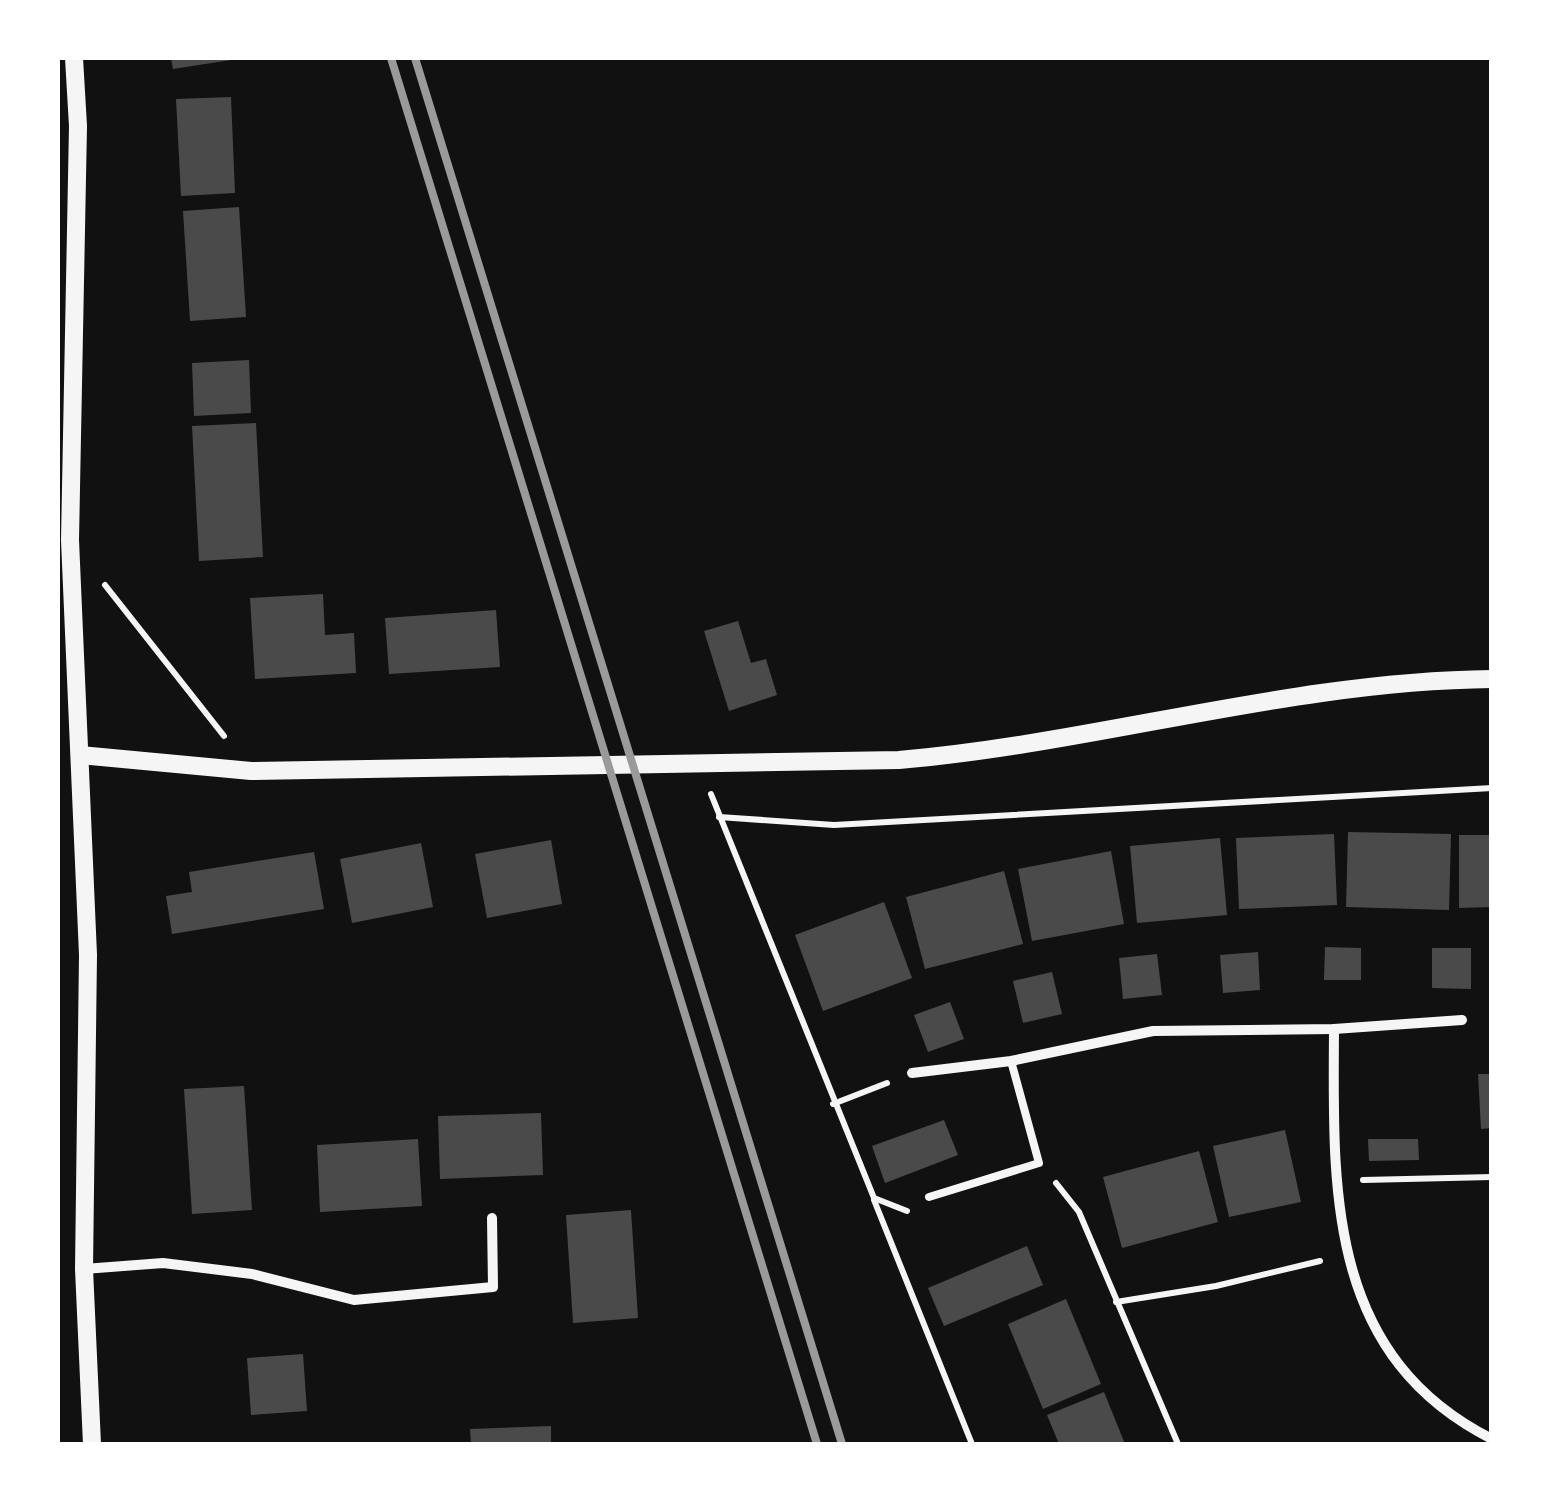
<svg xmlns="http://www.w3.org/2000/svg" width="1549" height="1502" viewBox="0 0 1549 1502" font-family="Raleway,sans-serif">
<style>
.building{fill:#4a4a4a}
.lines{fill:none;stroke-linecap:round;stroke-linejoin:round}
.path{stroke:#f5f5f5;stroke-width:6}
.service{stroke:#f5f5f5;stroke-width:8}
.minor{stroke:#f5f5f5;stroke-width:10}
.tertiary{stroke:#f5f5f5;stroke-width:18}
.rail{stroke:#9a9a9a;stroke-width:8}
</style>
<rect width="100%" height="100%" fill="#111"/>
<g class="building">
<path d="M 171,58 L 231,58 L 231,60 L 173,69 Z"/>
<path d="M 231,97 L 235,193 L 181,196 L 176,99 Z"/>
<path d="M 239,207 L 246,317 L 190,321 L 183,211 Z"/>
<path d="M 249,360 L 251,413 L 194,416 L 192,363 Z"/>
<path d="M 256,423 L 263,557 L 199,561 L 192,426 Z"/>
<path d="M 323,594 L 325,635 L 354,633 L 356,673 L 255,679 L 250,598 Z"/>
<path d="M 496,610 L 500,667 L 389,674 L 385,618 Z"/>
<path d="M 738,621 L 751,663 L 766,659 L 777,695 L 729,711 L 704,631 Z"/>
<path d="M 1348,832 L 1451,834 L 1449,910 L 1346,907 Z"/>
<path d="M 1334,834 L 1337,905 L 1239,909 L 1236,838 Z"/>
<path d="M 1459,835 L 1492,835 L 1492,907 L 1459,908 Z"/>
<path d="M 1220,838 L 1227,915 L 1137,923 L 1130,846 Z"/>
<path d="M 551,840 L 562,904 L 487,918 L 475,854 Z"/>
<path d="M 421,843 L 433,907 L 352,923 L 340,859 Z"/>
<path d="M 1111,851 L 1124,924 L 1032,941 L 1018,869 Z"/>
<path d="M 314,852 L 324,909 L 172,934 L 166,896 L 192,892 L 189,872 Z"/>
<path d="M 1004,871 L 1023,944 L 925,969 L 906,897 Z"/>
<path d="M 884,902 L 912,978 L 823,1011 L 795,935 Z"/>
<path d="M 1325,947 L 1361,948 L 1361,980 L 1324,980 Z"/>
<path d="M 1432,948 L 1471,948 L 1471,989 L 1432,988 Z"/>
<path d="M 1258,952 L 1260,990 L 1223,993 L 1220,955 Z"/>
<path d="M 1157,954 L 1162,995 L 1123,999 L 1119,958 Z"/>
<path d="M 1052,972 L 1062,1014 L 1023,1023 L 1013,981 Z"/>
<path d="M 950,1002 L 964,1039 L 928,1052 L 914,1015 Z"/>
<path d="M 1478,1074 L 1492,1074 L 1492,1128 L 1481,1129 Z"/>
<path d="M 244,1086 L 252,1210 L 192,1214 L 184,1089 Z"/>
<path d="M 541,1113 L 543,1175 L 440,1179 L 438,1116 Z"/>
<path d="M 944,1120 L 958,1155 L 885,1183 L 872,1146 Z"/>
<path d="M 1285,1130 L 1301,1202 L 1229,1217 L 1213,1146 Z"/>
<path d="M 418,1139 L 422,1206 L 320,1212 L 317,1145 Z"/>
<path d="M 1368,1139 L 1418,1139 L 1419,1160 L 1369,1161 Z"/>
<path d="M 1199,1151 L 1218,1222 L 1122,1248 L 1103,1177 Z"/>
<path d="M 631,1210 L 638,1318 L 573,1323 L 566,1215 Z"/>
<path d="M 1027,1246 L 1043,1285 L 944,1326 L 928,1288 Z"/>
<path d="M 1066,1299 L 1101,1384 L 1043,1409 L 1008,1324 Z"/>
<path d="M 303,1354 L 307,1411 L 251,1415 L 247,1358 Z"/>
<path d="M 1104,1392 L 1125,1444 L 1059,1444 L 1047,1415 Z"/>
<path d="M 551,1426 L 551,1444 L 471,1444 L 470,1429 Z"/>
</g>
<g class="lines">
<g class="path">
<path d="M 105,585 L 224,736"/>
<path d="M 711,794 L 874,1198 L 907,1211"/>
<path d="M 719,817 L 834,825 L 1492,788"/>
<path d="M 833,1104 L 887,1083"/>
<path d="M 1363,1180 L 1492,1177"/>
<path d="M 1056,1183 L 1079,1212 L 1178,1444"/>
<path d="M 874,1200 L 972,1444"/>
<path d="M 1116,1302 L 1216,1286 L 1320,1261"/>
</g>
<path class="service" d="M 929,1197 L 1039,1163 L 1011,1061"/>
<g class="minor">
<path d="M 1334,1029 C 1333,1189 1326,1355 1492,1439"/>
<path d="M 912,1073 L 1011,1061 L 1153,1031 L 1334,1029 L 1462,1020"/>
<path d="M 84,1269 L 163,1263 L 252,1274 L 354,1300 L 493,1287 L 492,1218"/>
</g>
<g class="tertiary">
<path d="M 74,58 L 78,126 L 70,540 L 88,955 L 84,1269 L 92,1444"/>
<path d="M 80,755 L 251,771 L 899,760 C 1097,743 1292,681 1492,679"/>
</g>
<g class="rail">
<path d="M 391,58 L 817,1444"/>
<path d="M 415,58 L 842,1444"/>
</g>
</g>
<rect width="1549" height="1502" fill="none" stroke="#ffffff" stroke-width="120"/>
</svg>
